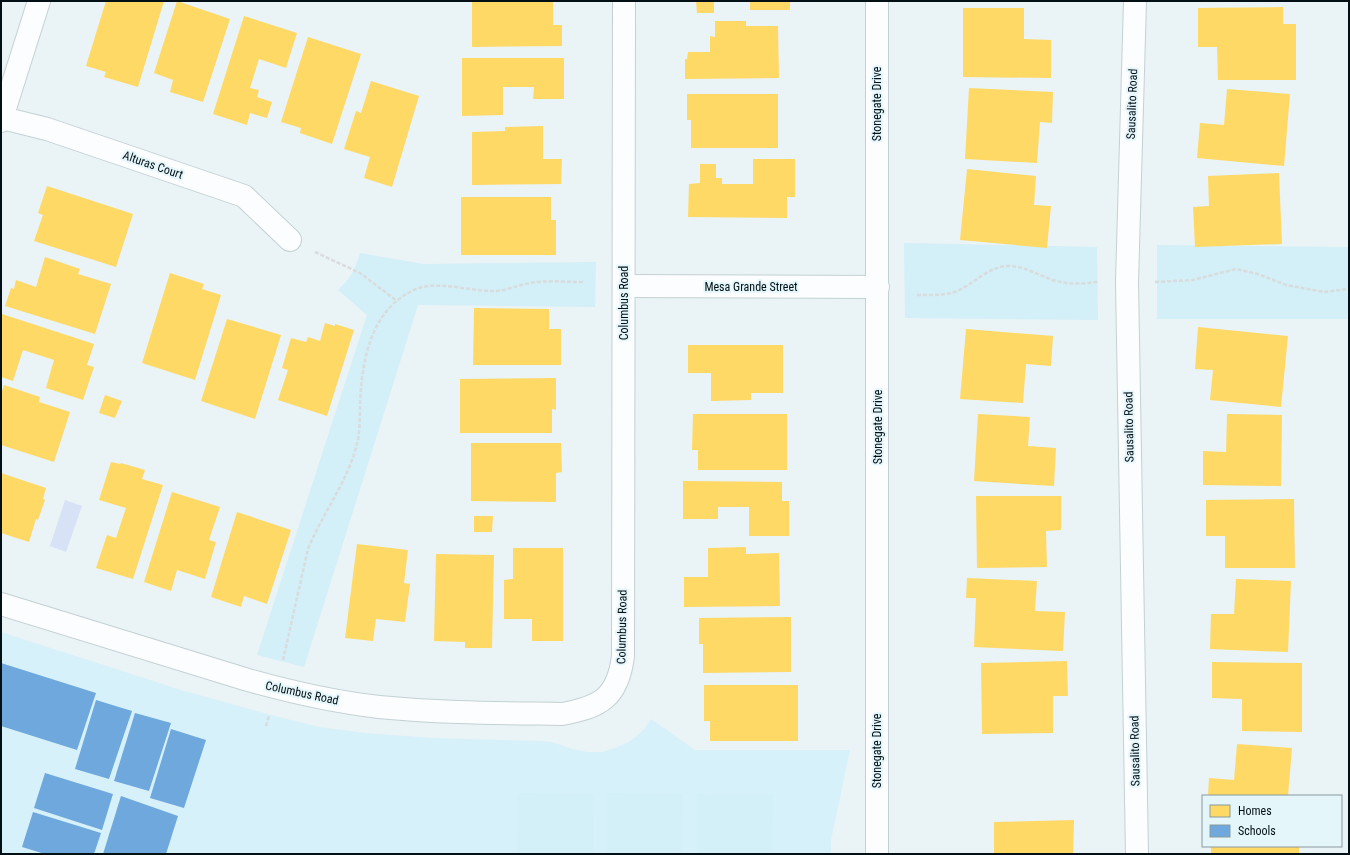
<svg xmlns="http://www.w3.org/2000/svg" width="1350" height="855" viewBox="0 0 1350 855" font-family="'Roboto Condensed',sans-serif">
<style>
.built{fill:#d6f1fa}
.green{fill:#d3eff8}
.water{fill:#d8e2f7}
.homes{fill:#ffd966}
.schools{fill:#6fa8dc}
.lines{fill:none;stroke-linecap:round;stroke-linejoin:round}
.street-casing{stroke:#c4d1d4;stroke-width:24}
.secondary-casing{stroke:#c4d1d4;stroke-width:24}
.path{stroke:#d9dcdc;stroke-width:2.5;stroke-dasharray:4 2;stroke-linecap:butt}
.street{stroke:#fcfdfe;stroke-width:22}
.secondary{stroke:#fcfdfe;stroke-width:22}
.labels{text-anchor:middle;stroke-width:4;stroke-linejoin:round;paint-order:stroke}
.street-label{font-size:12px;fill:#020f14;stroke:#e5f6fb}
</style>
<rect width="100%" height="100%" fill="#eaf3f6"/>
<path class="built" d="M 1,632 L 181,690 L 271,715 L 319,727 L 365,733 L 432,738 L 538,741 L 552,742 L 572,749 L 587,752 L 603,752 L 615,748 L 627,743 L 637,736 L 645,728 L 651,719 L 695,750 L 850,750 L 831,840 L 831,854 L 1,854 Z"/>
<g class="green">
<path d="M 904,243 L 1097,247 L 1098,320 L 905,318 Z"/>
<path d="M 1157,245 L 1349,247 L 1349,319 L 1157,319 Z"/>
<path d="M 360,253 L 423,264 L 596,262 L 595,307 L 418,305 L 304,667 L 257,655 L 367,315 L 338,290 C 351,278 355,270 360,253 Z"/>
<path d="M 518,793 L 594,794 L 593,854 L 517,854 Z"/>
<path d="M 607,793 L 683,794 L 682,854 L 607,854 Z"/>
<path d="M 697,794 L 773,795 L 772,854 L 697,854 Z"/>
</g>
<path class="water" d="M 65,500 L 82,506 L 66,552 L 50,546 Z"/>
<g class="homes">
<path d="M 106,1 L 164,1 L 138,87 L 104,77 L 106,72 L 86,66 Z"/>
<path d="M 177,1 L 230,19 L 203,102 L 170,92 L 173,80 L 154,73 Z"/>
<path d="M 472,1 L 553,1 L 553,25 L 562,25 L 562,46 L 472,47 Z"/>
<path d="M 696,1 L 714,1 L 714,13 L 697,13 Z"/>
<rect x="750" y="1" width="40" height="9"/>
<path d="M 1283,7 L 1283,24 L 1296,24 L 1296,80 L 1218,80 L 1217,47 L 1198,47 L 1198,8 Z"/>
<path d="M 963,8 L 1024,8 L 1024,39 L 1051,40 L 1051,78 L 963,77 Z"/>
<path d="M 244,16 L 297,33 L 286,68 L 259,59 L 250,88 L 259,90 L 257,97 L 272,102 L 267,118 L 250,113 L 247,125 L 213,114 Z"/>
<path d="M 715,21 L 746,21 L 746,26 L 778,26 L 779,78 L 685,79 L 685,59 L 687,59 L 688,52 L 710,52 L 710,36 L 715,37 Z"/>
<path d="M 308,37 L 361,54 L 332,144 L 300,133 L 301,128 L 281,122 Z"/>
<path d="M 462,58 L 564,58 L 564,99 L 533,99 L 534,87 L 503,87 L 503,115 L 462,116 Z"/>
<path d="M 371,81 L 419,96 L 392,187 L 364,178 L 370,157 L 344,149 L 356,111 L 361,113 Z"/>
<path d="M 969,88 L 1053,92 L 1052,123 L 1040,122 L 1037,163 L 965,159 Z"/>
<path d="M 1227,89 L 1290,94 L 1284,166 L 1197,158 L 1200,123 L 1224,125 Z"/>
<path d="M 687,94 L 778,94 L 778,148 L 691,148 L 691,120 L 687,120 Z"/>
<path d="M 543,126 L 543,159 L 562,159 L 561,184 L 472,185 L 472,132 L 505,131 L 505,127 Z"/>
<path d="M 753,159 L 795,159 L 795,197 L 787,197 L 787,218 L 688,217 L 689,184 L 700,183 L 700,164 L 716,164 L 716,178 L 722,178 L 722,184 L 753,184 Z"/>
<path d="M 967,169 L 1036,176 L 1034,205 L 1051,206 L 1047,248 L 960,240 Z"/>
<path d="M 1279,173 L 1282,244 L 1195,247 L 1193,207 L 1209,206 L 1208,176 Z"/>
<path d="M 47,186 L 133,214 L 116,267 L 34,241 L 43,215 L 38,213 Z"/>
<path d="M 461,197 L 551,197 L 551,220 L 556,220 L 556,255 L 461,255 Z"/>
<path d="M 45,257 L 80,269 L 78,274 L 111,284 L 95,334 L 5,306 L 11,288 L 14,289 L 16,280 L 36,287 Z"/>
<path d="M 170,273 L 204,284 L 202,289 L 221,295 L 195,380 L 142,363 Z"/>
<path d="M 474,308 L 549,309 L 549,329 L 561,329 L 561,365 L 473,365 Z"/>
<path d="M 2,314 L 94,344 L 87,365 L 94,367 L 83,400 L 46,388 L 54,360 L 23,350 L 13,381 L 1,377 Z"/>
<path d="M 227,319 L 281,335 L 255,419 L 201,401 Z"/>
<path d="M 325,323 L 335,326 L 335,324 L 354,330 L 327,416 L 278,400 L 288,370 L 282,368 L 291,338 L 306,342 L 308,337 L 320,341 Z"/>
<path d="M 1198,327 L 1288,336 L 1281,407 L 1210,400 L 1213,370 L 1195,369 Z"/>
<path d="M 966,329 L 1053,336 L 1051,366 L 1026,364 L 1023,403 L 960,399 Z"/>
<path d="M 688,345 L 783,345 L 783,393 L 751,393 L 751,400 L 711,401 L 711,373 L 688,373 Z"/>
<path d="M 556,378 L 556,410 L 552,409 L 552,433 L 460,433 L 460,379 Z"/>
<path d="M 4,385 L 40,397 L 39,402 L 70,412 L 54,462 L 1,445 L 1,394 Z"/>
<path d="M 105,395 L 122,401 L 115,418 L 99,413 Z"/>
<path d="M 693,414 L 787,414 L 787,470 L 698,470 L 698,450 L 692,450 Z"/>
<path d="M 978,414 L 1030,417 L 1028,446 L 1056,448 L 1054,486 L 974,481 Z"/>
<path d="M 1227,414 L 1282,415 L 1281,486 L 1203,485 L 1203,451 L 1226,452 Z"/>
<path d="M 471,443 L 561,443 L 562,472 L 556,473 L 556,502 L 471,501 Z"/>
<path d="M 111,462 L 120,464 L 121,463 L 145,470 L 142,479 L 163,485 L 133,579 L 96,568 L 107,535 L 116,538 L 126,508 L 99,500 Z"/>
<path d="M 1,473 L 46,488 L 43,499 L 45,500 L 38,520 L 36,519 L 29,542 L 1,533 Z"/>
<path d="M 683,481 L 782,482 L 782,501 L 789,501 L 789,536 L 749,536 L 749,507 L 718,507 L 718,519 L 683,519 Z"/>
<path d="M 172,492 L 220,507 L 209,540 L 216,542 L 205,579 L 177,570 L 171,591 L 144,582 Z"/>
<path d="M 976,496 L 1061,496 L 1061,530 L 1046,531 L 1047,567 L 977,568 Z"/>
<path d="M 1294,499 L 1295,568 L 1225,568 L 1225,536 L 1206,536 L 1206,500 Z"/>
<path d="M 237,512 L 291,530 L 267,604 L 244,596 L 241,607 L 211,597 Z"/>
<path d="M 474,516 L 493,516 L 492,532 L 474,532 Z"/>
<path d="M 357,544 L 408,550 L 404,583 L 410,584 L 405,622 L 376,619 L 373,641 L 345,638 Z"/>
<path d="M 746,547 L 746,554 L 779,553 L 780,606 L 684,607 L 684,577 L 708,577 L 708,548 Z"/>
<path d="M 513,548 L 563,548 L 563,641 L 532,641 L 532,619 L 504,619 L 504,580 L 513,579 Z"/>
<path d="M 436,554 L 494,555 L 492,648 L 465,648 L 465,642 L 434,641 Z"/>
<path d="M 967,578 L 1037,581 L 1035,611 L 1065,612 L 1063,651 L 974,647 L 976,598 L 966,598 Z"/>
<path d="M 1236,579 L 1291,581 L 1288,652 L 1210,649 L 1211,614 L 1234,614 Z"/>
<path d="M 791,617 L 791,672 L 703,673 L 703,644 L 699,644 L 699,618 Z"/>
<path d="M 1067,661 L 1068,696 L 1053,696 L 1053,733 L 982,734 L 981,663 Z"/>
<path d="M 1212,662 L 1302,663 L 1302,732 L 1242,731 L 1242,699 L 1212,698 Z"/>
<path d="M 704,685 L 798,685 L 798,741 L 710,741 L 710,721 L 704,721 Z"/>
<path d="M 1237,744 L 1292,748 L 1288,796 L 1208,796 L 1209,778 L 1234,780 Z"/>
<path d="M 1074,820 L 1073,854 L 994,854 L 994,822 Z"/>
<rect x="1211" y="846" width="88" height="8"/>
</g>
<g class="schools">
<path d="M 1,663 L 96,693 L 77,750 L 1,726 Z"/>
<path d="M 96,700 L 132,711 L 109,779 L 75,769 Z"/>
<path d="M 135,713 L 171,723 L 149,791 L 114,781 Z"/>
<path d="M 171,729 L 206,740 L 184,808 L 150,798 Z"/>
<path d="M 45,773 L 113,794 L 102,830 L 34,808 Z"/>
<path d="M 121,796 L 178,816 L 166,854 L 103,854 Z"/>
<path d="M 33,812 L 101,833 L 94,854 L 45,854 L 22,847 Z"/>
</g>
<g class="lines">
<g class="street-casing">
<g id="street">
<path d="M 1135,1 L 1127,282 L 1137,854"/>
<path d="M 2,118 L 47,129 L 244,196 L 290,240"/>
<path d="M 1,121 L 39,1"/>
<path d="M 624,286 L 878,287"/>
<path d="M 1,604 L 248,680 C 291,692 335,702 379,707 C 440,713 501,713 562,714 C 601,707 618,697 623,656 L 624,1"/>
</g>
</g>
<g class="secondary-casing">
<path id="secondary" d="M 877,1 L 877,854"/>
</g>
<g class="path">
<path d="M 315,252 L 360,273 L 397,301"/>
<path d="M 1155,282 L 1193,280 L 1236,269 L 1258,274 L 1286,285 L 1324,292 L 1349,289"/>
<path d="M 917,295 C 929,295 942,296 954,292 C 972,286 986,268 1006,266 C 1026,265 1043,279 1061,282 C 1073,285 1086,283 1098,282"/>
<path d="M 283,660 L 308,549 C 323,512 350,479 358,439 C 360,427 360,414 360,403 C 362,367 367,330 393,304 C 402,296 415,287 428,286 C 450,284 472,291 494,291 C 506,291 518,285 530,283 C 547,280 566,282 584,282"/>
<path d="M 266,726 L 269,716"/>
</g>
<use href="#street" class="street"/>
<use href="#secondary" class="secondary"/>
</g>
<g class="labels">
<g class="street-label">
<text transform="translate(877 104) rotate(-90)" y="4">Stonegate Drive</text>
<text transform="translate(1132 104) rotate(-88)" y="4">Sausalito Road</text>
<text transform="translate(153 165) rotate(19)" y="4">Alturas Court</text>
<text x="751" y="291">Mesa Grande Street</text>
<text transform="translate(624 303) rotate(-90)" y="4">Columbus Road</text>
<text transform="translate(878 427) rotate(-90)" y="4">Stonegate Drive</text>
<text transform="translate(1129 427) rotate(-91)" y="4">Sausalito Road</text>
<text transform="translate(622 627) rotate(-89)" y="4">Columbus Road</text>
<text transform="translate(302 693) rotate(12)" y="4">Columbus Road</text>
<text transform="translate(877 751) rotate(-90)" y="4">Stonegate Drive</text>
<text transform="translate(1135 751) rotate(-91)" y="4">Sausalito Road</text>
</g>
</g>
<rect width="1350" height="855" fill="none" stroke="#020f14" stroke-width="4"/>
<rect x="1202" y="795" width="140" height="52" fill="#e5f6fb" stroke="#8a9a9f"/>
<rect x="1210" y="805" width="20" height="12" fill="#ffd966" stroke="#8a9a9f"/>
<text x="1238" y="815" font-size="12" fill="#020f14">Homes</text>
<rect x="1210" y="825" width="20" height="12" fill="#6fa8dc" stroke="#8a9a9f"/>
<text x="1238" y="835" font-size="12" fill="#020f14">Schools</text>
</svg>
